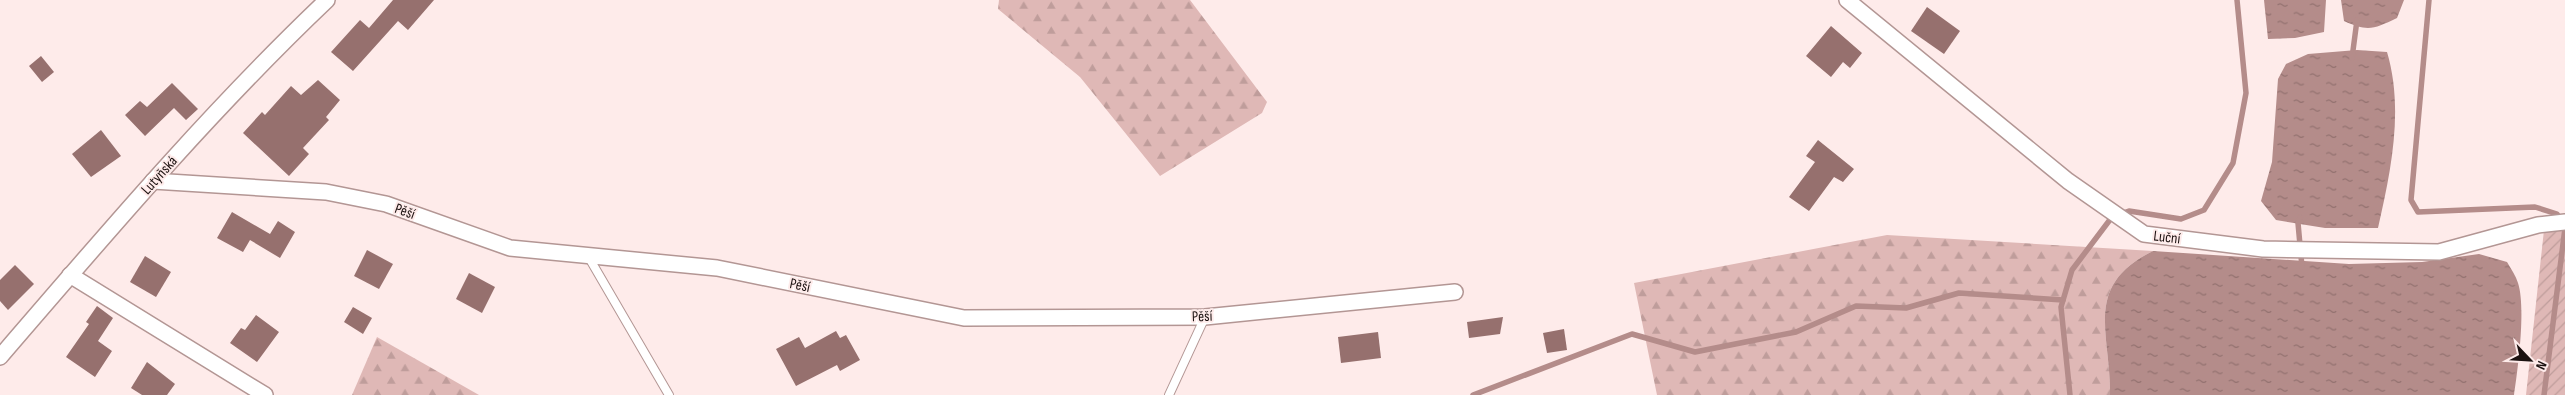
<svg xmlns="http://www.w3.org/2000/svg" width="2565" height="395" viewBox="0 0 2565 395" font-family="'Sofia Sans Condensed',sans-serif">
<style>
.forest{fill:url(#forest-firs)}
.garden{fill:url(#garden-furrows)}
.water{fill:url(#water-ripples)}
.lines{fill:none;stroke-linecap:round;stroke-linejoin:round}
.stream{stroke:#b48c8a;stroke-width:5.5}
.building{fill:#96706e}
.service-casing{stroke:#b39694;stroke-width:10}
.minor-casing{stroke:#b39694;stroke-width:18}
.service{stroke:#fff;stroke-width:8}
.minor{stroke:#fff;stroke-width:15}
.labels{text-anchor:middle;stroke-width:4;stroke-linejoin:round;paint-order:stroke}
.street-label{font-size:15px;fill:#1b1110;stroke:#feebea}
</style>
<defs>
<pattern id="forest-firs" width="22" height="20" patternUnits="userSpaceOnUse" patternTransform="scale(1.25)"><rect width="22" height="20" fill="#dfb8b6"/><path d="M5 1l3.5 6h-7zM16 11l3.5 6h-7z" fill="#bf9d9b"/></pattern>
<pattern id="garden-furrows" width="10" height="10" patternUnits="userSpaceOnUse" patternTransform="scale(1.25)"><rect width="10" height="10" fill="#dfb8b6"/><path d="M-1 1l2-2M0 10L10 0M9 11l2-2" fill="none" stroke="#bf9d9b"/></pattern>
<pattern id="water-ripples" width="26" height="14" patternUnits="userSpaceOnUse" patternTransform="scale(1.25)"><rect width="26" height="14" fill="#b48c8a"/><path d="M2 4q2-2 4 0t4 0M15 11q2-2 4 0t4 0" fill="none" stroke="#92716f"/></pattern>
</defs>
<rect width="100%" height="100%" fill="#feebea"/>
<g class="forest">
<path d="M 999,0 L 1190,0 L 1267,102 L 1262,113 L 1160,176 L 1080,77 L 998,9 Z"/>
<path d="M 1887,235 L 2153,251 C 2082,286 2111,333 2110,395 L 1657,395 L 1634,283 Z"/>
<path d="M 377,337 L 479,395 L 352,395 Z"/>
</g>
<path class="garden" d="M 2565,229 L 2565,395 L 2526,395 L 2544,230 Z"/>
<g class="water">
<path d="M 2264,0 L 2326,0 L 2324,32 L 2295,38 L 2268,39 Z"/>
<path d="M 2341,0 L 2404,0 L 2397,18 C 2374,29 2368,32 2344,21 Z"/>
<path d="M 2357,50 L 2387,52 C 2404,109 2391,171 2378,228 L 2325,228 L 2276,220 L 2261,201 L 2272,162 L 2278,79 L 2286,64 L 2308,54 Z"/>
<path d="M 2153,251 L 2349,264 L 2422,262 L 2479,254 L 2507,262 C 2511,269 2516,276 2518,283 C 2526,307 2518,369 2514,395 L 2110,395 C 2111,333 2082,286 2153,251 Z"/>
</g>
<g class="lines">
<g class="stream">
<path d="M 2429,0 L 2411,200 L 2418,212 L 2535,207 L 2557,214 L 2561,221"/>
<path d="M 2352,58 L 2357,20"/>
<path d="M 2300,217 L 2298,223 L 2302,267"/>
<path d="M 1473,395 L 1632,334 L 1695,352 L 1796,332 L 1856,306 L 1906,308 L 1959,293 L 2063,300"/>
<path d="M 2070,395 L 2061,307 L 2072,270 L 2112,217 L 2129,211 L 2181,219 L 2204,210 L 2233,163 L 2246,93 L 2237,0"/>
<path d="M 2544,395 L 2565,228"/>
</g>
</g>
<g class="building">
<path d="M 393,0 L 434,0 L 408,30 L 398,21 L 353,71 L 331,52 L 360,20 L 369,28 Z"/>
<path d="M 1927,7 L 1960,31 L 1944,54 L 1911,31 Z"/>
<path d="M 1831,26 L 1862,53 L 1850,68 L 1843,62 L 1831,77 L 1806,56 Z"/>
<path d="M 41,56 L 54,72 L 42,82 L 29,66 Z"/>
<path d="M 318,80 L 340,100 L 326,117 L 329,120 L 303,148 L 309,154 L 289,176 L 243,133 L 262,112 L 265,115 L 291,86 L 301,95 Z"/>
<path d="M 172,83 L 198,109 L 186,120 L 174,108 L 145,136 L 125,115 L 140,101 L 147,107 Z"/>
<path d="M 101,130 L 121,156 L 91,177 L 72,154 Z"/>
<path d="M 1818,140 L 1854,169 L 1843,182 L 1834,177 L 1809,211 L 1789,197 L 1815,162 L 1806,156 Z"/>
<path d="M 232,212 L 270,234 L 278,221 L 295,232 L 280,258 L 250,240 L 243,252 L 217,238 Z"/>
<path d="M 367,250 L 393,264 L 379,289 L 354,276 Z"/>
<path d="M 145,256 L 171,272 L 156,297 L 130,282 Z"/>
<path d="M 15,265 L 34,284 L 8,310 L 0,301 L 0,280 Z"/>
<path d="M 469,273 L 495,287 L 482,313 L 456,299 Z"/>
<path d="M 97,306 L 113,318 L 98,341 L 112,351 L 95,377 L 66,357 L 89,324 L 86,322 Z"/>
<path d="M 353,307 L 372,318 L 363,334 L 344,322 Z"/>
<path d="M 256,315 L 279,332 L 257,362 L 230,343 L 241,328 L 245,330 Z"/>
<path d="M 1503,317 L 1500,334 L 1469,338 L 1467,322 Z"/>
<path d="M 1564,329 L 1567,350 L 1547,353 L 1543,333 Z"/>
<path d="M 836,331 L 840,338 L 846,335 L 860,360 L 840,371 L 837,365 L 796,386 L 776,349 L 799,337 L 805,348 Z"/>
<path d="M 1378,332 L 1381,358 L 1341,363 L 1338,337 Z"/>
<path d="M 147,362 L 175,384 L 167,395 L 142,395 L 131,388 Z"/>
</g>
<g class="lines">
<g class="service-casing">
<g id="service">
<path d="M 588,256 L 669,395"/>
<path d="M 1169,395 L 1205,317"/>
</g>
</g>
<g class="minor-casing">
<g id="minor">
<path d="M 1847,0 L 2068,181 L 2144,234 L 2263,249 L 2439,252 L 2538,225 L 2565,222"/>
<path d="M 153,181 L 326,192 L 386,204 L 510,248 L 717,268 L 964,318 L 1205,317 L 1455,292"/>
<path d="M 70,275 L 265,395"/>
<path d="M 0,357 C 105,235 210,111 327,0"/>
</g>
</g>
<use href="#service" class="service"/>
<use href="#minor" class="minor"/>
</g>
<g class="labels">
<g class="street-label">
<text transform="translate(159 175) rotate(-48)" y="5">Lutyňská</text>
<text transform="translate(405 211) rotate(20)" y="5">Pěší</text>
<text transform="translate(2167 237) rotate(7)" y="5">Luční</text>
<text transform="translate(800 285) rotate(12)" y="5">Pěší</text>
<text transform="translate(1202 316) rotate(-2)" y="5">Pěší</text>
</g>
</g>
<g transform="translate(2530 360) rotate(115)" stroke="#feebea" stroke-width="4" paint-order="stroke">
<path d="M0-4L9 19L0 12L-9 19Z" fill="#1b1110"/>
<text y="-8" font-size="14" font-weight="bold" text-anchor="middle" fill="#1b1110">N</text>
</g>
</svg>
